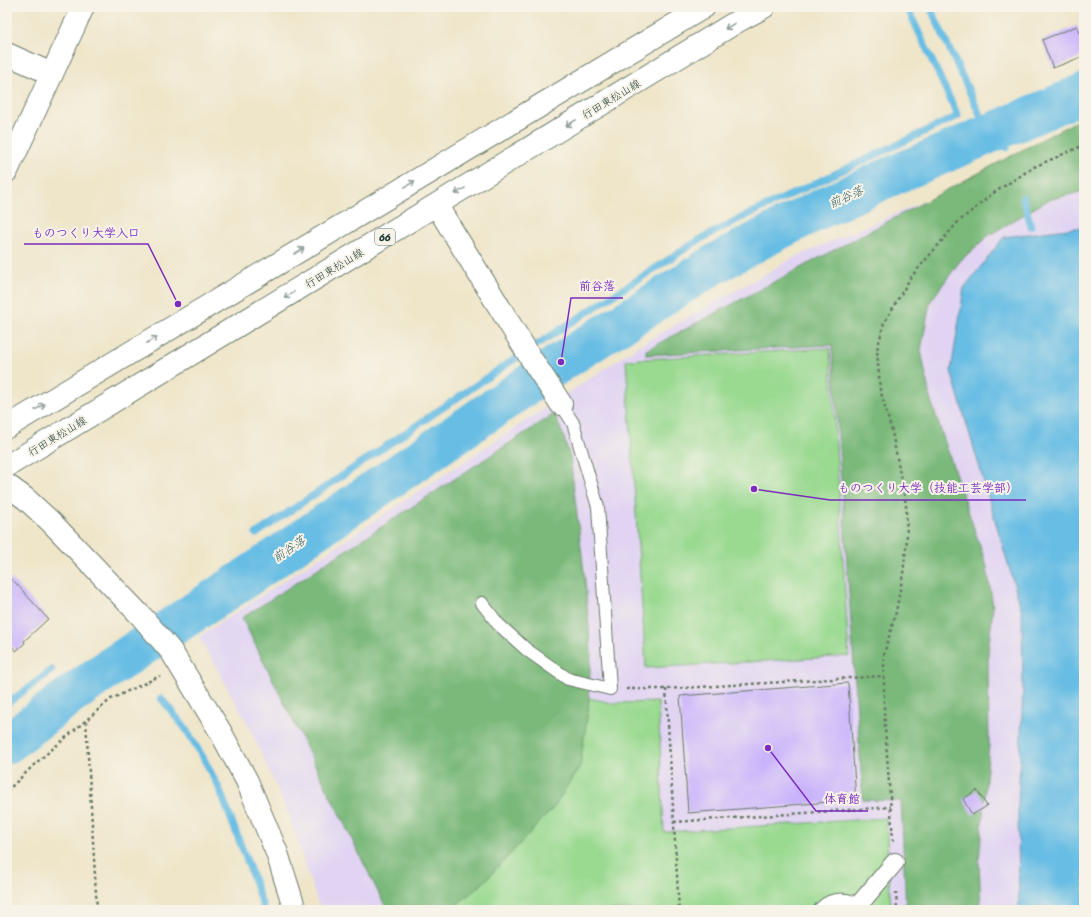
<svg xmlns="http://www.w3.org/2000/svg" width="1091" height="917" viewBox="0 0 1091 917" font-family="Sriracha,'Klee One',sans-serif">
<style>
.built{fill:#e1d4f3}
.green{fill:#99d990;stroke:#5c8b62}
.forest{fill:#7ab97a;stroke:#4c7b57}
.water{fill:#67bde4;stroke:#437d8c}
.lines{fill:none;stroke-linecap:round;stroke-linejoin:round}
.stream{stroke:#67bde4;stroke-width:7}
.river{stroke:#67bde4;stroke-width:40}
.building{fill:#c9b4fc}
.service-casing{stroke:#687868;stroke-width:14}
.pedestrian-casing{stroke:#687868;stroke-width:20}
.minor-casing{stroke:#687868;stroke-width:24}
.tertiary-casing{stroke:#687868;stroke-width:24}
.primary-casing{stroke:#687868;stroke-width:24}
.path{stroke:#687868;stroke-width:2.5;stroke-dasharray:3 3;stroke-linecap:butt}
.service{stroke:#fff;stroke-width:12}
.pedestrian{stroke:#fff;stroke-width:18}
.minor{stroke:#fff;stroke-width:22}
.tertiary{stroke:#fff;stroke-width:22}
.primary{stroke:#fff;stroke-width:22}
.oneway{stroke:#8f9e9a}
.labels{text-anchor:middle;stroke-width:4;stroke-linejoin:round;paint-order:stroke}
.shield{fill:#f7f3e8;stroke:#60746a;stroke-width:1}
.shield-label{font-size:10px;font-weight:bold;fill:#1f3d34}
.street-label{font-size:11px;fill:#1f3d34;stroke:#f7f3e8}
.water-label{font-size:12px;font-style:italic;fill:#315d60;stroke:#f7f3e8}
.leader{fill:none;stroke:#7b2cbf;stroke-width:1.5}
.callout-dot{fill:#7b2cbf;stroke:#f7f3e8;stroke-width:1.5}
.callout-label{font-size:12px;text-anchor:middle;font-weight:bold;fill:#7b2cbf;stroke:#f7f3e8;stroke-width:4;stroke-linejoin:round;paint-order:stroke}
</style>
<rect width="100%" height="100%" fill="#f7f3e8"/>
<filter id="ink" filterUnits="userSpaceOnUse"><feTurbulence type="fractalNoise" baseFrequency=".025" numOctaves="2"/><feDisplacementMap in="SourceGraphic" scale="8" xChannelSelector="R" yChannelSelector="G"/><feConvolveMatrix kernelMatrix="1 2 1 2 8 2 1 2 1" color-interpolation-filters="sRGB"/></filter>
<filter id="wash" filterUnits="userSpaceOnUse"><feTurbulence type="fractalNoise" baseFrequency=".012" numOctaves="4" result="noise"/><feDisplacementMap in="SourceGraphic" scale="16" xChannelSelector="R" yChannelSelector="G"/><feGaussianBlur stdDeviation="0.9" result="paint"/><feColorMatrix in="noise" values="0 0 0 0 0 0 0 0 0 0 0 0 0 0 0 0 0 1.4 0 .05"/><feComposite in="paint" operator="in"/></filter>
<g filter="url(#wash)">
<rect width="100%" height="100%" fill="#efe6ca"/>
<path class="built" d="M 1084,132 L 1084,910 L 320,910 L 289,815 L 249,726 L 199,637 L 648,340 L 793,258 Z"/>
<g class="green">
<path d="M 830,348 L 849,656 L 646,668 L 626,360 Z"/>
<path d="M 589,698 L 613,703 L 658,702 L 664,832 L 886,818 L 891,910 L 450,910 L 482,884 L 554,807 L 588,711 Z"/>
</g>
<g class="forest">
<path d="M 1084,117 L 1084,191 L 1048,200 L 988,236 L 960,261 L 930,302 L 921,350 L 930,398 L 987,567 L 993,607 L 988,653 L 989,745 L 979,861 L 981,910 L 906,910 L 901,801 L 863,800 L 832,345 L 646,355 L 646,350 Z"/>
<path d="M 554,414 L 562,432 L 570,457 L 585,580 L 591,653 L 588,711 L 580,766 L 554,807 L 517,847 L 482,884 L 450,910 L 387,910 L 242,618 Z"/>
</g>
<path class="water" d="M 1084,227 L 1084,910 L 1019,910 L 1018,806 L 1023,689 L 1022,611 L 951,371 L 964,288 L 1004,237 Z"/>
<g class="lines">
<g class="stream">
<path d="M 930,7 L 989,134"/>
<path d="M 1000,129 L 1007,148"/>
<path d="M 1023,197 L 1031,226"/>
<path d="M 538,344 L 699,240 L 741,218 L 958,116 L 907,7"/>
<path d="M 256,534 L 516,358"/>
<path d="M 125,658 L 134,668"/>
<path d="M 161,698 L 185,728 L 203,757 L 219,788 L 249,866 L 264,910"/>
<path d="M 7,704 L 52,670"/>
</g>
<path class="river" d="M 7,744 L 56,706 L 105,671 L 237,584 L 561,362 L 713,265 L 769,235 L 824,207 L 878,182 L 1084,93"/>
</g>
<g id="blocks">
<g class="building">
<path d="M 1077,26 L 1084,43 L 1084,56 L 1053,68 L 1042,40 Z"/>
<path d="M 12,579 L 48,619 L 24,641 L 25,643 L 16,651 L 7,640 L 7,583 Z"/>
<path d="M 848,683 L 856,800 L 688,813 L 680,696 Z"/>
<path d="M 977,790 L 987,806 L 972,815 L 963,799 Z"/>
</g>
</g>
</g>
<g filter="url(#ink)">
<use href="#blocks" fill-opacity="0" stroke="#687868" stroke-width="1"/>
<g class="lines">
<g class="service-casing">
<path id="service" d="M 482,603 L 498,624 L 527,650 L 568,679 L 610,689 L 598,507 L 573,423 L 561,404"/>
</g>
<g class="pedestrian-casing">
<g id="pedestrian">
<path d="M 857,907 L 895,862"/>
<path d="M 823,910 C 833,900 850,900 860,910"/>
</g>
</g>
<g class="minor-casing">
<g id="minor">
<path d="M 7,54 L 52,74"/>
<path d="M 7,171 L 83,7"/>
<path d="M 437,206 L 532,360 L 561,404"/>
</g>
</g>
<g class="tertiary-casing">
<path id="tertiary" d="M 7,485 L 26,499 L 51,522 L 142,617 L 171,651 L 220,731 L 247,781 L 277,853 L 295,910"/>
</g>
<g class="primary-casing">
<g id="primary">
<path d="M 7,427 L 704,7"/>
<path d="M 7,466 L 738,21 L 764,7"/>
</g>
</g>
<g class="path">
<path d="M 626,689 L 666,689 L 883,676"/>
<path d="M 666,689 L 679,910"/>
<path d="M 86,721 L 97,910"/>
<path d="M 7,791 L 36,763 L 111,699 L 160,676"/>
<path d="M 674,822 L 891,807"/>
<path d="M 893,841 L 884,712 L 884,654 L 896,612 L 903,574 L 907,539 L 906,504 L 892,432 L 880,389 L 877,350 L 884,323 L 911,277 L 957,223 L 992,194 L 1034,167 L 1084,145"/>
<path d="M 896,892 L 897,910"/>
</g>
<use href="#service" class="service"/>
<use href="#pedestrian" class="pedestrian"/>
<use href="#minor" class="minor"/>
<use href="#tertiary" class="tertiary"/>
<use href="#primary" class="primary"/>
</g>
<defs><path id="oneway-shaft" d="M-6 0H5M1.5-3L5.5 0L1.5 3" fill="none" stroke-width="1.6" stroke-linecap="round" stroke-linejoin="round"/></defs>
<g class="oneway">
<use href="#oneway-shaft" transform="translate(730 26) rotate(149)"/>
<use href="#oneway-shaft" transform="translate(571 123) rotate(149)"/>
<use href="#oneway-shaft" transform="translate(410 184) rotate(-31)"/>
<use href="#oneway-shaft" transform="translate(460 191) rotate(149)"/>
<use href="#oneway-shaft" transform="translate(299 251) rotate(-31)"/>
<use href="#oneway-shaft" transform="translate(289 295) rotate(149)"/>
<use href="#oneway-shaft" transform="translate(152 340) rotate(-31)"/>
<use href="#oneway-shaft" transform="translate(40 407) rotate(-31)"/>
</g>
</g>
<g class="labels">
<rect class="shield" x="375" y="229" width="20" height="16" rx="3"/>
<g class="shield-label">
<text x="385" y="241">66</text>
</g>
<g class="street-label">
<text transform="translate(611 99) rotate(-31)" y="4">行田東松山線</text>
<text transform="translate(334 268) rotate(-31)" y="4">行田東松山線</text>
<text transform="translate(57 436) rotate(-31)" y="4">行田東松山線</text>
</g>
<g class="water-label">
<text transform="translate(846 197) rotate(-24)" y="4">前谷落</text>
<text transform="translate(289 549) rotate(-34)" y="4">前谷落</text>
</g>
</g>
<path class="leader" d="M178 304L148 244H24M561 362L571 298H623M754 489L830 500H1026M768 748L816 811H868"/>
<g class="callout-dot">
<circle cx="178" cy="304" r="4"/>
<circle cx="561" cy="362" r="4"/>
<circle cx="754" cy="489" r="4"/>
<circle cx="768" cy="748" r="4"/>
</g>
<g class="callout-label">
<text x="86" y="237">ものつくり大学入口</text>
<text x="597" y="290">前谷落</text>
<text x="928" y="492">ものつくり大学（技能工芸学部）</text>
<text x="842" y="803">体育館</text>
</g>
<rect width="1091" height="917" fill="none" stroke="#f7f3e8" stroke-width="24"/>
</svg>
